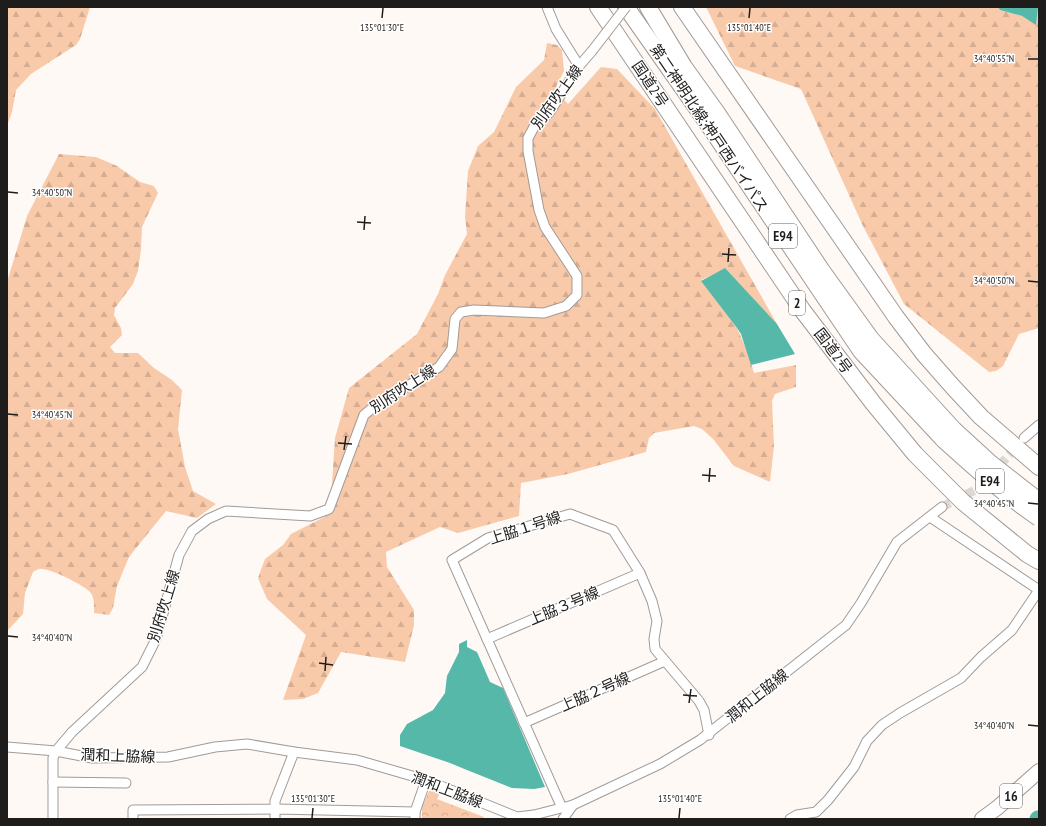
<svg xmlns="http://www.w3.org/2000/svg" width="1046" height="826" viewBox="0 0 1046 826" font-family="'PT Sans Narrow','Noto Sans JP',sans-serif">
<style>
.forest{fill:url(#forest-firs)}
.park{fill:url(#park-crowns)}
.water{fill:#55b8a9}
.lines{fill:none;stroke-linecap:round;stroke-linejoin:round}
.river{stroke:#55b8a9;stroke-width:17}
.street-tunnel{stroke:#ddd8d4;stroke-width:9;stroke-dasharray:9 4.5;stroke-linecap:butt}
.street-casing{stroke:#a19b98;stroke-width:11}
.primary-casing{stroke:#a19b98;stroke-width:16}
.highway-casing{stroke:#a19b98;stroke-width:18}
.street{stroke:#fff;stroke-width:9}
.primary{stroke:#fff;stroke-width:14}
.highway{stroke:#fff;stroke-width:16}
.street-bridge-casing{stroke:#a19b98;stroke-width:11;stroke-linecap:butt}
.highway-bridge-casing{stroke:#a19b98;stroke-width:18;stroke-linecap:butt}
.street-bridge{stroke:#fff;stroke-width:9}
.highway-bridge{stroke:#fff;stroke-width:16}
.ticks{fill:none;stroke:#1f1d1c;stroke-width:1.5}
.labels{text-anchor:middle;stroke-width:3;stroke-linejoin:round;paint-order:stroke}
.shield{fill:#fff;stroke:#626160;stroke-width:1}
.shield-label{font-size:14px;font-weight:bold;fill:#1f1d1c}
.street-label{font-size:15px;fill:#1f1d1c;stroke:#fff}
.ticks-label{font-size:10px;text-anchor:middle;fill:#1f1d1c;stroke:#fff;stroke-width:3;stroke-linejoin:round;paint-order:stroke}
</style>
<defs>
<pattern id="forest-firs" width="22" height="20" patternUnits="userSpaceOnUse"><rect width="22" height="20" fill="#f9caaa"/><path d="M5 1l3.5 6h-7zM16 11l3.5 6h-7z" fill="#d5ad92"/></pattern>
<pattern id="park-crowns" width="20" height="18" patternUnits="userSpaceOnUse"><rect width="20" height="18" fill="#f9caaa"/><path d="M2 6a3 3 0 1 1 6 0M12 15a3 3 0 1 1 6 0" fill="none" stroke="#d5ad92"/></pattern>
</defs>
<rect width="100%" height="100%" fill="#fff9f5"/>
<g class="forest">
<path d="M 7,7 L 90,7 L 80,39 L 76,45 L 31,74 L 16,90 L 12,112 L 7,126 Z"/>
<path d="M 706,7 L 998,7 L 1000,10 L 1022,16 L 1035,24 L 1038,7 L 1039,7 L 1039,328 L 1019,334 L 1003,366 L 996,371 L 989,372 L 904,304 L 863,226 L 801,89 L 735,66 Z"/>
<path d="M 547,43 L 557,45 L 562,50 L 564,71 L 555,89 L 568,104 L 601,67 L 617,69 L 655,109 L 777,324 L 725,269 L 701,280 L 737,328 L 748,353 L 754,373 L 796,365 L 796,387 L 775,394 L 772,401 L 774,446 L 770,482 L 734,466 L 713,439 L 702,429 L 694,426 L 654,433 L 649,438 L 646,452 L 568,474 L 521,483 L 519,516 L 458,533 L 440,527 L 386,552 L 387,567 L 414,610 L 414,625 L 405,662 L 341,652 L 318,693 L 303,699 L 283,700 L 306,635 L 267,599 L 258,578 L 265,559 L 283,545 L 291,534 L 330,514 L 335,438 L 349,388 L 417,334 L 438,294 L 445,275 L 467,234 L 465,217 L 468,171 L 478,146 L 494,132 L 516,87 L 544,60 Z"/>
<path d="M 59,154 L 96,157 L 117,166 L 140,182 L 154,186 L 158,193 L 142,227 L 141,249 L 138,271 L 133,284 L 115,308 L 114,315 L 121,328 L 122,335 L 110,347 L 115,353 L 138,353 L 154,368 L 172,380 L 182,390 L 178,429 L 185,467 L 193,491 L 216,504 L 197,518 L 166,511 L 129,557 L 117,586 L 113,608 L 109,615 L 94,613 C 94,606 95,598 90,592 C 83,585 48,567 39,569 C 38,569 33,572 33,572 L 25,593 L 23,614 L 7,631 L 7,282 L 27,216 Z"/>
</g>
<path class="park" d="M 434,789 L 441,792 L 437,799 L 484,817 L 483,819 L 422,819 L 422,807 L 429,791 Z"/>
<g class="water">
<path d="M 998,7 L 1038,7 L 1036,25 L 1022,16 L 1000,10 Z"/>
<path d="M 725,268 L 777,324 L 795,354 L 751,365 L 741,334 L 737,328 L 701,281 Z"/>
<path d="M 467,640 L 467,647 L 477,652 L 490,682 L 503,688 L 545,787 L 534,789 L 512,788 L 462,768 L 450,763 L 400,746 L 400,735 L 407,724 L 433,710 L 445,693 L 447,676 L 459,652 L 459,644 Z"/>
</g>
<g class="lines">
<path class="river" d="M 1038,819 L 1039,819"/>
<g class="street-tunnel">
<path d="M 1000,465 L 1018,445"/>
<path d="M 942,507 L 981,487"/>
</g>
<g class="street-casing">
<g id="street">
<path d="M 547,7 L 556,29 L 579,66"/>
<path d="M 1024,438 L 1039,425"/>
<path d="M 930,517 L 1039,590"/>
<path d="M 487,639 L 640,573"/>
<path d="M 524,723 L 665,661"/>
<path d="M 7,747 L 56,751 L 92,758 L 168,757 L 215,747 L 247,744 L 294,752 L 357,760 L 426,780 L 517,817 L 534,815 L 573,805 L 660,764 L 700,740 L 846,625 L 861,603 L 897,542 L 942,507"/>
<path d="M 53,782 L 126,783"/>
<path d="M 562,808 L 452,560 L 488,538 L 570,514 L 613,530 L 640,573 L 652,601 L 657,621 L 654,639 L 655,649 L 699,701 L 704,710 L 709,735"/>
<path d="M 53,819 L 53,758 L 56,751 L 72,732 L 142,667 L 156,639 L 179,555 L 192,531 L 208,519 L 226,511 L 310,516 L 329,509 L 364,415 L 376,405 L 439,367 L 452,349 L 455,319 L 461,312 L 474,310 L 544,313 L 566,306 L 577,295 L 577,276 L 545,227 L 539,210 L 528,151 L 528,138 L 534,127 L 549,113 L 579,66 L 592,51"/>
<path d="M 133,819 L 133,810 L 275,809 L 275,801 L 294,752"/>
<path d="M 275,819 L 275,809 L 415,812"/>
<path d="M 415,819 L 415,812 L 426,780"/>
<path d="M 563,819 L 573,805"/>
<path d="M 790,819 L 797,815 L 816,812 L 828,800 L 854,767 L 867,741 L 882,725 L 900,713 L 961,678 L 981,657 L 1012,630 L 1039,590"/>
</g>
</g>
<g class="primary-casing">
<path id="primary" d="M 982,819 L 997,808 L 1039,771"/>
</g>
<g class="highway-casing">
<g id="highway">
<path d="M 598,7 L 803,311 L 873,403 L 915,454 L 963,502 L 1027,554 L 1039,561"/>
<path d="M 626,7 L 706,121 L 861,351 L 944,440"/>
<path d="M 648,7 L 684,67 L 717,113 L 822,271 L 871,339 L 954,430"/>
<path d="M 682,7 L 896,317 L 924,354 L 953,387 L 981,417 L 1039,467"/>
</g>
</g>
<use href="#street" class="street"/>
<use href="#primary" class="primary"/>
<use href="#highway" class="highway"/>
<g class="street-bridge-casing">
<path id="street-bridge" d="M 592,51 L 626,7"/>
</g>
<g class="highway-bridge-casing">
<g id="highway-bridge">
<path d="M 954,430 L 989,462 L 1039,501"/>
<path d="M 944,440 C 975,468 1005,495 1039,518"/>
</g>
</g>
<use href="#street-bridge" class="street-bridge"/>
<use href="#highway-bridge" class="highway-bridge"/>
</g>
<path class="ticks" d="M 382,18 L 383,8M 749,18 L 750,8M 1028,59 L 1038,59M 8,192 L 18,193M 357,222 L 371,223M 364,230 L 365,216M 722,254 L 736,255M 728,262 L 729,248M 1028,281 L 1038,282M 8,414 L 18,415M 338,443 L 352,444M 344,450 L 346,436M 702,475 L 716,476M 709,482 L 710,468M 1028,503 L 1038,504M 8,636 L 18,637M 319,663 L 333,665M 325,671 L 326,657M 683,695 L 697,696M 689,703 L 691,689M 1028,725 L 1038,726M 312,818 L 313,808M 679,818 L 680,808"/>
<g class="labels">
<g class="shield">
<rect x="769" y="224" width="28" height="24" rx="3"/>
<rect x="789" y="291" width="16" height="24" rx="3"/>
<rect x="976" y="469" width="28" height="24" rx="3"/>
<rect x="1000" y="784" width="22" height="24" rx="3"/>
</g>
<g class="shield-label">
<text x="783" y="241">E94</text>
<text x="797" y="308">2</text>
<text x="990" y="486">E94</text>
<text x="1011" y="801">16</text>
</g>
<g class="street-label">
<text transform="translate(650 84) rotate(56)" y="5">国道2号</text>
<text transform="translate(557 97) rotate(-54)" y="5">別府吹上線</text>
<text transform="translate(709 128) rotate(56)" y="5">第二神明北線;神戸西バイパス</text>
<text transform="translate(833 351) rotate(53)" y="5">国道2号</text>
<text transform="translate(403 389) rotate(-33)" y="5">別府吹上線</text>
<text transform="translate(525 528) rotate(-18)" y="5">上脇１号線</text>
<text transform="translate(164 606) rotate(-73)" y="5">別府吹上線</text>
<text transform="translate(564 606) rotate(-23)" y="5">上脇３号線</text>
<text transform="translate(595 692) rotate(-24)" y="5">上脇２号線</text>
<text transform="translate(757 696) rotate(-39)" y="5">潤和上脇線</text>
<text transform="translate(118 756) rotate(2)" y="5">潤和上脇線</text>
<text transform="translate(447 790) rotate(21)" y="5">潤和上脇線</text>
</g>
</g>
<g class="ticks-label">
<text x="382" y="31">135°01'30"E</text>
<text x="749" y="31">135°01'40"E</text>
<text x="994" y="62">34°40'55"N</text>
<text x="52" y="196">34°40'50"N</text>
<text x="994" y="284">34°40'50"N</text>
<text x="52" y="418">34°40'45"N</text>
<text x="994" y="507">34°40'45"N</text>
<text x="52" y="641">34°40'40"N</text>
<text x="994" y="729">34°40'40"N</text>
<text x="313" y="802">135°01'30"E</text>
<text x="680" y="802">135°01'40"E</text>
</g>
<rect width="1046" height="826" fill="none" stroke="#1f1d1c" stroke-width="16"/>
</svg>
